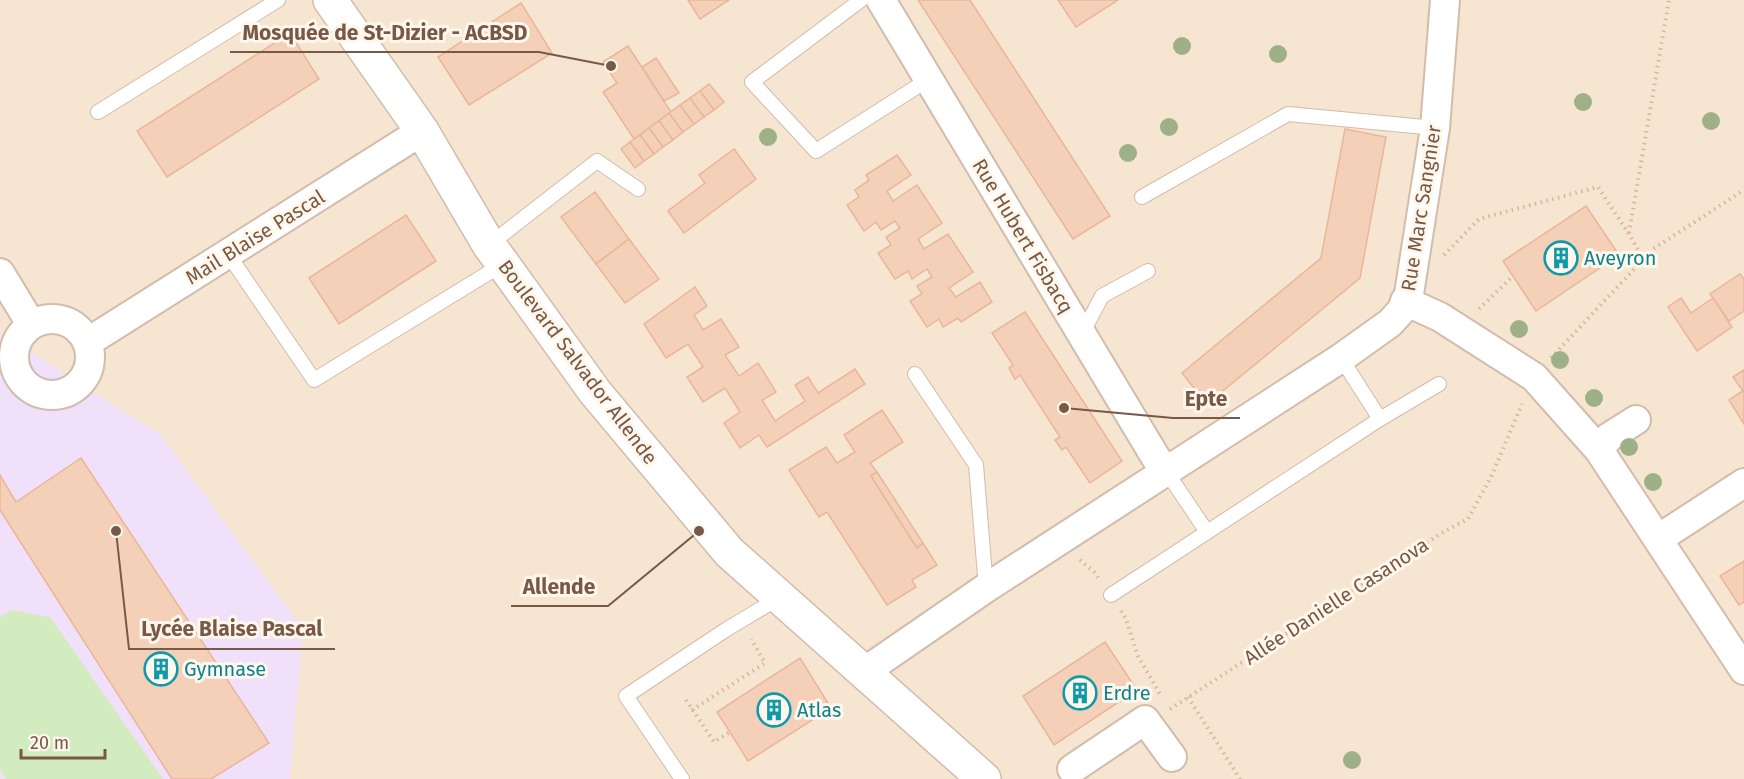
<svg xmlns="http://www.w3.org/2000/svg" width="1744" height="779" viewBox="0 0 1744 779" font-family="'Fira Sans',sans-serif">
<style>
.residential{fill:#f6e5d1}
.education{fill:#f0e0fa}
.green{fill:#d2ecc0}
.building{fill:#f5d0b9;stroke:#e9b698;stroke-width:1.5}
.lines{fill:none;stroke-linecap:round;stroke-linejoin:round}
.service-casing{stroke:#d2bcab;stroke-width:16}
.minor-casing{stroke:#d2bcab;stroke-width:32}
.tertiary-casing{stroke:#d2bcab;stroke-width:36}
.path{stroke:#dab49c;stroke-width:4;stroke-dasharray:1.5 4.5;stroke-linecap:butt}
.service{stroke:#fff;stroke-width:14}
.minor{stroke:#fff;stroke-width:28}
.tertiary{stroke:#fff;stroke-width:33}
.tree{fill:#9db087}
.labels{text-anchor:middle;stroke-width:6;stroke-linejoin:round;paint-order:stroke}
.street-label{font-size:20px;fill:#785847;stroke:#fff7eb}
.culture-label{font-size:20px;fill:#0d838f;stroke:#fff7eb;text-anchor:start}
.leader{fill:none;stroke:#785847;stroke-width:2}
.callout-dot{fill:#785847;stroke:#fff7eb;stroke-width:2}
.callout-label{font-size:21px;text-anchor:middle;font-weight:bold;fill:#785847;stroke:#fff7eb;stroke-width:6;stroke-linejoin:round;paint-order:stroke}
</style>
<rect width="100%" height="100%" fill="#fef3e3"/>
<rect class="residential" x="0" y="0" width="1744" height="779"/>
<path class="education" d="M 0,333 L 160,434 L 303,629 L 290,779 L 0,779 Z"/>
<path class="green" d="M 11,610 L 50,617 L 163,779 L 6,779 L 0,770 L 0,617 Z"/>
<g class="building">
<path d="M 688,0 L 729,0 L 700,19 Z"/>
<path d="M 918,0 L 970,0 L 1110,216 L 1073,239 Z"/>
<path d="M 1058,0 L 1118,0 L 1076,27 Z"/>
<path d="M 521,3 L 552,53 L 469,105 L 438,57 Z"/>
<path d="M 290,33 L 319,79 L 167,177 L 137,131 Z"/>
<path d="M 628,46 L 671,112 L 634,139 L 603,92 L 617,83 L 603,62 Z"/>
<path d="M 656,58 L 679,93 L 664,101 L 642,67 Z"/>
<path d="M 709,84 L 724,102 L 714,110 L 700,91 Z"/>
<path d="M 700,91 L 714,110 L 704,117 L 690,98 Z"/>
<path d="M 690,98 L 704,117 L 694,124 L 680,105 Z"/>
<path d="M 680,105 L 694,124 L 683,132 L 669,113 Z"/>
<path d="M 669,113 L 683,132 L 673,140 L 659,121 Z"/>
<path d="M 659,121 L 673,140 L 663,147 L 649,128 Z"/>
<path d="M 649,128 L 663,147 L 654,154 L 640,135 Z"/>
<path d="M 1345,129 L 1386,137 L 1360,278 L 1207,404 L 1182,373 L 1321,258 Z"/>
<path d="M 640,135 L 654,154 L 644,161 L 630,142 Z"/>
<path d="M 630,142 L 644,161 L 635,168 L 621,149 Z"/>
<path d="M 734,149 L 756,179 L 684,233 L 668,211 L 705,183 L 699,175 Z"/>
<path d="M 897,155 L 911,175 L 887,191 L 893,201 L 917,185 L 942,223 L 918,239 L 924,249 L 948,234 L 973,272 L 949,288 L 956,297 L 980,282 L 992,302 L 961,322 L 958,318 L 943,327 L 939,319 L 927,327 L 910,301 L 922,294 L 917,286 L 932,277 L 927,269 L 912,279 L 908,271 L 895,279 L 878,253 L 891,245 L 886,237 L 900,228 L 895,221 L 881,230 L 876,222 L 864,231 L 847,205 L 859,197 L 855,190 L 869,180 L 866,175 Z"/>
<path d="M 595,192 L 629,239 L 596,264 L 561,217 Z"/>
<path d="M 1586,206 L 1619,255 L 1536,311 L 1503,261 Z"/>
<path d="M 406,215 L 436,261 L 339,324 L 309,278 Z"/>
<path d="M 629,239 L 659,279 L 625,303 L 596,264 Z"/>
<path d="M 1740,274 L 1744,279 L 1744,311 L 1729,321 L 1710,294 Z"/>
<path d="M 695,287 L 707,306 L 694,315 L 703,330 L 721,319 L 739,347 L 725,355 L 739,376 L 758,363 L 776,392 L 762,400 L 775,421 L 805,401 L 795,385 L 808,377 L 818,393 L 855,369 L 865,384 L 767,447 L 759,435 L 740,448 L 724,423 L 740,412 L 725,388 L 703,402 L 687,377 L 703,367 L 688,344 L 666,358 L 644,324 Z"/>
<path d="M 1681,298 L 1691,313 L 1713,298 L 1732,327 L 1697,351 L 1668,307 Z"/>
<path d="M 1025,312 L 1122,461 L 1090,483 L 1066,447 L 1062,450 L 1055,440 L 1060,437 L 1020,375 L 1015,379 L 1009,368 L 1013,365 L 992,333 Z"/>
<path d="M 1744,370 L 1744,390 L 1743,391 L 1733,377 Z"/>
<path d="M 1744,390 L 1744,424 L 1729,400 Z"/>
<path d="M 882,410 L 903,442 L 870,463 L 877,472 L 871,476 L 917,548 L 923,543 L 937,565 L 912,580 L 916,587 L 887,605 L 827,512 L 819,517 L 789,470 L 826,447 L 837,463 L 855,452 L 844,435 Z"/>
<path d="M 81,458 L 269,743 L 211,779 L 172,779 L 0,510 L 0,475 L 16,502 Z"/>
<path d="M 877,472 L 923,543 L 917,548 L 871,476 Z"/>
<path d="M 1744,561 L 1744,602 L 1739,605 L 1720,576 Z"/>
<path d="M 1105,642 L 1137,690 L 1054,745 L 1023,696 Z"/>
<path d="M 800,658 L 831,708 L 748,761 L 717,712 Z"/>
</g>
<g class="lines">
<g class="service-casing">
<g id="service">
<path d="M 861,0 L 752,82 L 816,151 L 929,79"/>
<path d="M 98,112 L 278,0"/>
<path d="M 1142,197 L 1288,114 L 1435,128"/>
<path d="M 489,245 L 597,161 L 638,189"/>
<path d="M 228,254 L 314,380 L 503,264"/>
<path d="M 1082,334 L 1102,296 L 1148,271"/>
<path d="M 1341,358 L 1380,419"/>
<path d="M 915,374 L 976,465 L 986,588"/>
<path d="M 1166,471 L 1207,532"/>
<path d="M 1111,595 L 1380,419 L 1439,384"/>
<path d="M 682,779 L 626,696 L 727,629 L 779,598"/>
</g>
</g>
<g class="minor-casing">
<g id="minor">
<path d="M 881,0 L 1156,458 L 1166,471"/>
<path d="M 0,273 L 31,324"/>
<path d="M 1405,301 L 1440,317 L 1534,377 L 1599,450 L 1744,670"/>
<circle cx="52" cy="357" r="38"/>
<path d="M 88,342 L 422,131"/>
<path d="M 1599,450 L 1609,437 L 1636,420"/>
<path d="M 1658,539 L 1744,483"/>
<path d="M 864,672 L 986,588 L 1341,358 L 1390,323 L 1401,311 L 1409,294 L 1435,128 L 1445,0"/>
<path d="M 1072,769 L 1145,720 L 1172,757"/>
</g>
</g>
<g class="tertiary-casing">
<path id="tertiary" d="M 330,0 L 422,131 L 489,245 L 503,264 L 595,392 L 729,552 L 984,779"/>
</g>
<g class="path">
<path d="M 1629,233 L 1669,0"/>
<path d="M 1444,255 L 1479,219 L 1598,187 L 1629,234 L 1643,258"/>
<path d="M 1479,309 L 1513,276"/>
<path d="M 1551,358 L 1653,249 L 1744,190"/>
<path d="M 1080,560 L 1094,572 L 1100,580"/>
<path d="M 1121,611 L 1126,619 L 1138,656 L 1161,696"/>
<path d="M 1188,697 L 1240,779"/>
<path d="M 686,700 L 714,742 L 730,732"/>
<path d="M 1170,709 L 1445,531 L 1468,519 L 1491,477 L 1522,404"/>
<path d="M 692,710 L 765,663 L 751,639"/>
</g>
<use href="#service" class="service"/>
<use href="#minor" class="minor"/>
<use href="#tertiary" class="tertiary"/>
</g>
<g class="tree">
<circle cx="1182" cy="46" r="9"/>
<circle cx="1278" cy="54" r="9"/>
<circle cx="1583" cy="102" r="9"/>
<circle cx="1711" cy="121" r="9"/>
<circle cx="1169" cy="127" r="9"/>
<circle cx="768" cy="137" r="9"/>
<circle cx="1128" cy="153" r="9"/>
<circle cx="1519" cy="329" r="9"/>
<circle cx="1560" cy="360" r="9"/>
<circle cx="1594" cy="398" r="9"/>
<circle cx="1629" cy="447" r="9"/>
<circle cx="1653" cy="482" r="9"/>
<circle cx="1352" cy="760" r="9"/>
</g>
<defs>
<g id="building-ring" transform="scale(1.725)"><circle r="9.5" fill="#fff7eb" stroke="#0f9aa8" stroke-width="1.5"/><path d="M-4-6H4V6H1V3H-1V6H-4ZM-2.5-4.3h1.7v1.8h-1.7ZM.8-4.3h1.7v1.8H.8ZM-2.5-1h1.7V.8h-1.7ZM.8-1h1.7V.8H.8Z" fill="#0f9aa8"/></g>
</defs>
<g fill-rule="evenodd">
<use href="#building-ring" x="1561" y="258"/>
<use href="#building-ring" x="161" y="669"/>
<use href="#building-ring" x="1080" y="693"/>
<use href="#building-ring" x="774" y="710"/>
</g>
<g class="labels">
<g class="street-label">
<text transform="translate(1421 208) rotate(-81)" y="7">Rue Marc Sangnier</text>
<text transform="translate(1023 236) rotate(59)" y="7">Rue Hubert Fisbacq</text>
<text transform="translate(255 237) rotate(-32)" y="7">Mail Blaise Pascal</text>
<text transform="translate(578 362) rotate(53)" y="7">Boulevard Salvador Allende</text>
<text transform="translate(1336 601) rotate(-33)" y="7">Allée Danielle Casanova</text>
</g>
<g class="culture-label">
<text x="1584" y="265">Aveyron</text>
<text x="184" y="676">Gymnase</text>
<text x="1103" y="700">Erdre</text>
<text x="797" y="717">Atlas</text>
</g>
</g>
<path class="leader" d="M611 66L539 52H230M1064 408L1173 418H1240M699 531L608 606H511M116 531L129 649H335"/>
<g class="callout-dot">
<circle cx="611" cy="66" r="6"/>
<circle cx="1064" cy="408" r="6"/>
<circle cx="699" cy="531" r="6"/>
<circle cx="116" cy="531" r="6"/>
</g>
<g class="callout-label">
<text x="385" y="40">Mosquée de St-Dizier - ACBSD</text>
<text x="1206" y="406">Epte</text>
<text x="559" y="594">Allende</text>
<text x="232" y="636">Lycée Blaise Pascal</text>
</g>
<path d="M21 749v9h84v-9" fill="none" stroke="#785847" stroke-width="3"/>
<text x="30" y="749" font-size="18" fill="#785847" stroke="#fff7eb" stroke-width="4.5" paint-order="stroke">20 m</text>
</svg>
